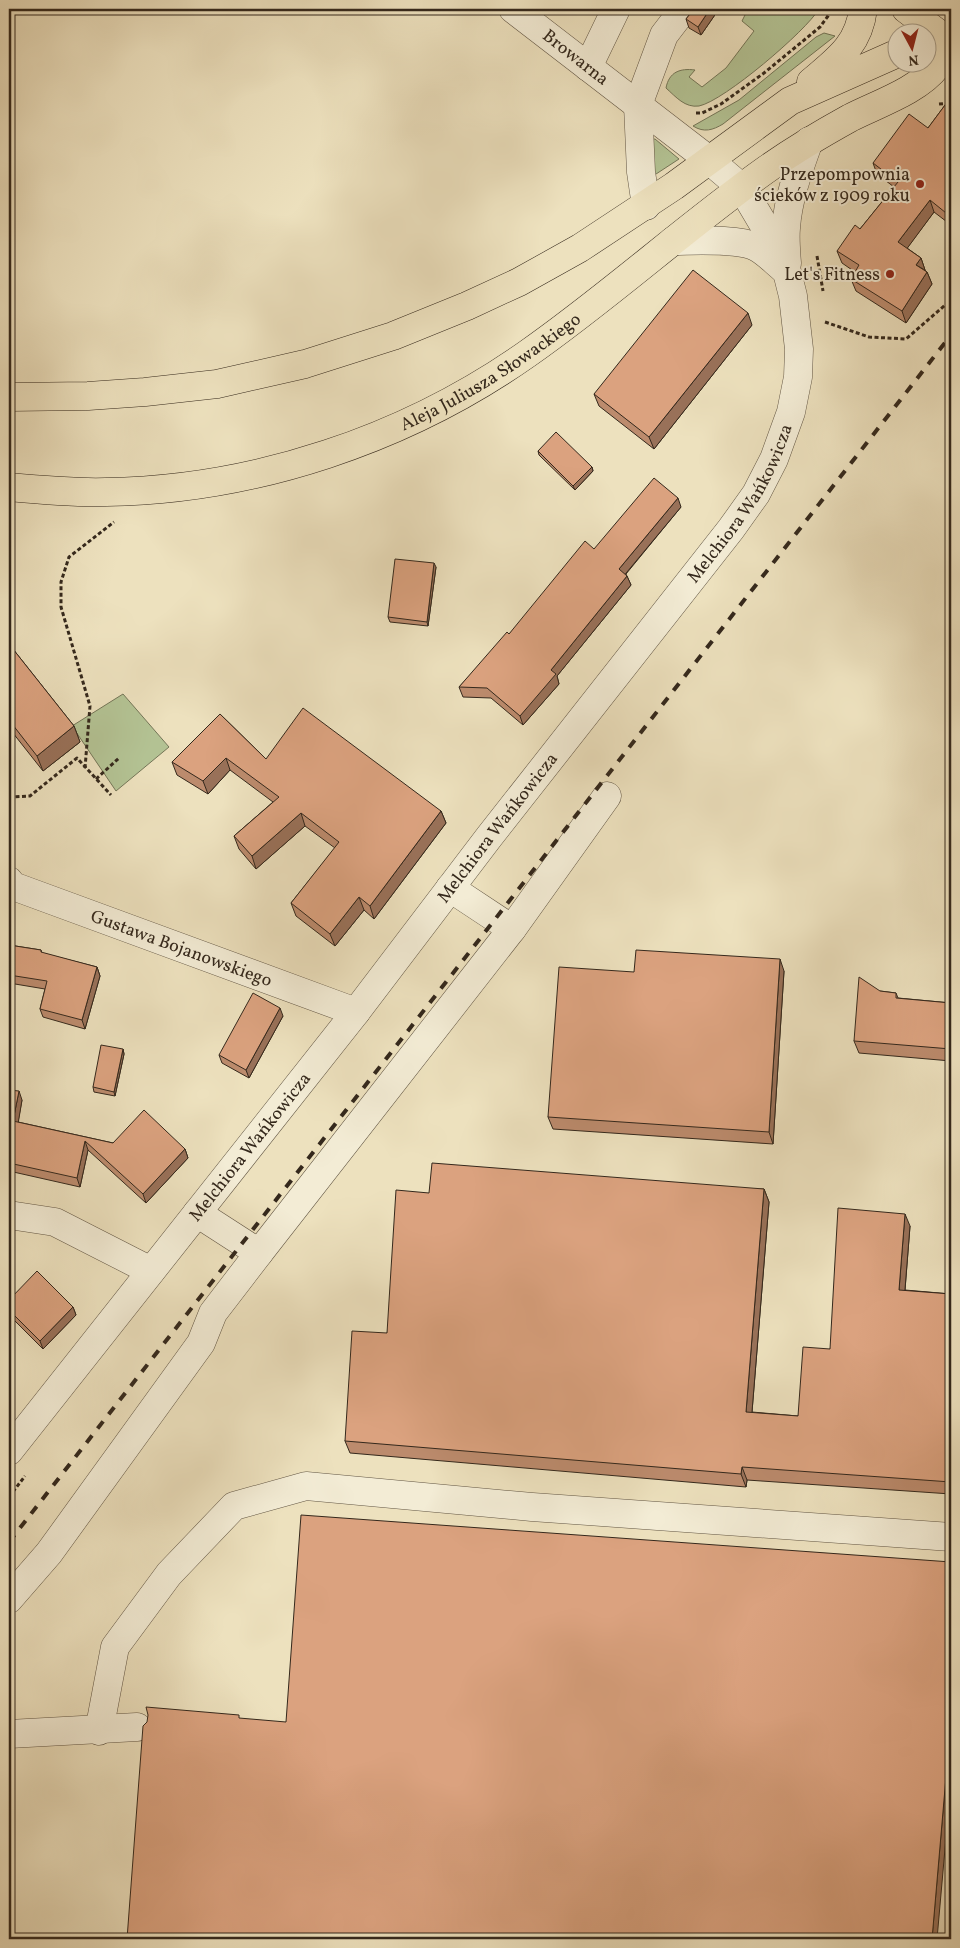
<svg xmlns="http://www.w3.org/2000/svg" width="960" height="1948" viewBox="0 0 960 1948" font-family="Vollkorn,serif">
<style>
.green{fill:#b4c495;stroke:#747658}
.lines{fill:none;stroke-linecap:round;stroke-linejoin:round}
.minor-casing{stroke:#625644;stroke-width:29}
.major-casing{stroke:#34281c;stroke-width:29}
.path{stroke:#34281c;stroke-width:3;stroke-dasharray:4 2.5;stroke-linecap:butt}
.minor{stroke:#f3ecd5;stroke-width:28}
.major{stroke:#ede1be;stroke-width:28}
.rail{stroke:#34281c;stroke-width:4;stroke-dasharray:9 9;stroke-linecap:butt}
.wall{fill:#bc8b6d;stroke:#34281c}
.shaded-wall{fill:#997159;stroke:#34281c}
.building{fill:#dba27f;stroke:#34281c}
.poi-dot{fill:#8f2418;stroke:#f3ecd5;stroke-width:2}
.labels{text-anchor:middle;stroke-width:4;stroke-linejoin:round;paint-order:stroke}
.street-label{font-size:18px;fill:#34281c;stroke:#f3ecd5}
.poi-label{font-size:18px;fill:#34281c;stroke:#f3ecd5;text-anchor:end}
</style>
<rect width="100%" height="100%" fill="#ede1be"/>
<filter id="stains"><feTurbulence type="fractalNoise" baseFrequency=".004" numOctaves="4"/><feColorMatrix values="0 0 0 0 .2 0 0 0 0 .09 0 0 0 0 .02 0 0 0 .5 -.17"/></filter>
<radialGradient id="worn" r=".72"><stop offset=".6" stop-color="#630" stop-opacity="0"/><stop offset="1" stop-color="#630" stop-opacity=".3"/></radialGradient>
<g class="green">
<path d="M 748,9 L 819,9 C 806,31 724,101 699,106 C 685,108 676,97 666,88 C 669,72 680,68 695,70 L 689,77 L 702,87 L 726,68 L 754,31 L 742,21 Z"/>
<path d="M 824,33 L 835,36 L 723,124 C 713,130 704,133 693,126 L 739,100 L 816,37 Z"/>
<path d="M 653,139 L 655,139 L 679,159 L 653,176 Z"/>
<path d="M 123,694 L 169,747 L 116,791 L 72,726 Z"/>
</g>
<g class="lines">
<g class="minor-casing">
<g id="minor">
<path d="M 588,67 L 616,9"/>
<path d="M 646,206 L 641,172 L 638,105 L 664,35 L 684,9"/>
<path d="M 673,241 C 694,241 738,238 756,247 C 766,252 775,262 784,269"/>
<path d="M 787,263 C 786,251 785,239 786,228 C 788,198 799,169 809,141"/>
<path id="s1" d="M 9,881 L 13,886 L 356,1012"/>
<path d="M 512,929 L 607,796"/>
<path d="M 9,1215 L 55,1222 L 151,1271"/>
<path d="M 259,1253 L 512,929 L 450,888"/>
<path id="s2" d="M 9,1451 L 356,1012 L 489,837 L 731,529 L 756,494 L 774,459 L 791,412 L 798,377 L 799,349 L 793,296 L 787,272 L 771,237 L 742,188 L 709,160 L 513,9"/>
<path d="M 9,1599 L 49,1553 L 201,1343 L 213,1313 L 259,1253 L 197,1213"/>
<path d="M 99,1731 L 115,1647 L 169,1574 L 234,1506 L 306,1486 L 532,1507 L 951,1537"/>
<path d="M 9,1734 L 137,1727"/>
</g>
</g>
<g class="major-casing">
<g id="major">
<path d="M 906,9 L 951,43"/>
<path d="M 811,82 C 837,60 859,45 863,9"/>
<path d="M 9,397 L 88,396 L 145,392 L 217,384 L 305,364 L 393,336 L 467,306 L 519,282 L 580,248 L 674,186 L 790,101 L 898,53"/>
<path id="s3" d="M 9,487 C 41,490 74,493 106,492 C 255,490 406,439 527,354 C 610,296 684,228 767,169 C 794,150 821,134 850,118 C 877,104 918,91 937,66 C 943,59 946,50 950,42"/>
</g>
</g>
<g class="path">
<path d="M 939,104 L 951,103"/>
<path d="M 696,113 L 702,113 L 721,104 L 764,73 L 820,27 L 828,16 L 831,9"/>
<path d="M 817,256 L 823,291"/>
<path d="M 825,322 L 869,337 L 906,339 L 951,300"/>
<path d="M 85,768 L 90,706 L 61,607 L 61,582 L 69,557 L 114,522"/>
<path d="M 96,779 L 119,758"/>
<path d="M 9,797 L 30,796 L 77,758 L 111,795"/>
<path d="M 9,1497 L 25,1476"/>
</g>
<use href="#minor" class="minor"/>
<use href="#major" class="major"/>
<path class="rail" d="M 9,1542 L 951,335"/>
</g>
<g class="wall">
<path d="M 694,9 L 719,9 L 701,35 L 689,28 L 686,19 Z"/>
<path d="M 951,97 L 951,225 L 934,212 L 907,248 L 921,258 L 925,270 L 927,272 L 932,284 L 906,323 L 856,291 L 851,279 L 855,272 L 842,263 L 837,251 L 860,229 L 894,187 L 877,174 L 873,163 L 928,128 Z"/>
<path d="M 752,325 L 654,449 L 599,406 L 594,394 Z"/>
<path d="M 538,451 L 592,467 L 593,471 L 575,490 L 539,455 Z"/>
<path d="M 681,507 L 626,574 L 631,585 L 557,676 L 559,684 L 523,725 L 491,698 L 463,697 L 459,687 L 509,634 L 594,549 Z"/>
<path d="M 436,567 L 428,626 L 390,622 L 388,617 Z"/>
<path d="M 9,644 L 74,726 L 80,742 L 43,771 L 9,728 Z"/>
<path d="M 220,714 L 266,759 L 441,811 L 446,823 L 374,919 L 364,910 L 335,946 L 296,916 L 291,903 L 335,848 L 305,826 L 256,869 L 239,849 L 234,836 L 273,802 L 230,770 L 208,794 L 177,775 L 172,762 Z"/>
<path d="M 9,945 L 41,950 L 42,953 L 97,967 L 100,976 L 85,1029 L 43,1017 L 40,1009 L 45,989 L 9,983 Z"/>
<path d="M 784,971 L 773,1144 L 553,1129 L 548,1117 L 634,972 Z"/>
<path d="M 880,991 L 896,993 L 898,998 L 951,1003 L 951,1061 L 859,1053 L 854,1041 Z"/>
<path d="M 283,1016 L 249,1078 L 222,1063 L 219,1055 Z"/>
<path d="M 123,1049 L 124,1054 L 115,1096 L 94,1092 L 93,1087 Z"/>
<path d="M 9,1090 L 22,1100 L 18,1122 L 113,1143 L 185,1149 L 188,1158 L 146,1203 L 88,1150 L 80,1187 L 9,1171 L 9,1174 Z"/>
<path d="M 764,1189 L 769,1202 L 752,1412 L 798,1416 L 830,1349 L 910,1226 L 905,1290 L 951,1294 L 951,1494 L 747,1480 L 746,1487 L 350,1453 L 345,1441 L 387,1333 L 429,1193 Z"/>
<path d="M 9,1300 L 73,1307 L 76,1315 L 43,1349 L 9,1315 Z"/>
</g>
<g class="shaded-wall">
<path d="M 710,9 L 719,9 L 701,35 L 698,27 Z"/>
<path d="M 930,200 L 934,212 L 903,254 L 898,242 Z"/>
<path d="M 921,258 L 925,270 L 916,265 Z"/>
<path d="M 927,272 L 932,284 L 906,323 L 902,311 Z"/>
<path d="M 748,313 L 752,325 L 654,449 L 649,437 Z"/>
<path d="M 592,467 L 593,471 L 575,490 L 573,486 Z"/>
<path d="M 678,498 L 681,507 L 622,578 L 619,569 Z"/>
<path d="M 434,563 L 436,567 L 428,626 L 427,622 Z"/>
<path d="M 627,576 L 631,585 L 557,676 L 559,684 L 523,725 L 520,716 L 551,670 Z"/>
<path d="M 74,726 L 80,742 L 43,771 L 37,756 Z"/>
<path d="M 226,758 L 230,770 L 208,794 L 203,781 Z"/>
<path d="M 441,811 L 446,823 L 374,919 L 370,906 Z"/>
<path d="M 301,813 L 305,826 L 256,869 L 252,856 Z"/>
<path d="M 359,897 L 364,910 L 335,946 L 330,934 Z"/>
<path d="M 780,959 L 784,971 L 773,1144 L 769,1132 Z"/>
<path d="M 97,967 L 100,976 L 85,1029 L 82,1020 Z"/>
<path d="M 280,1008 L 283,1016 L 249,1078 L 246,1070 Z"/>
<path d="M 123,1049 L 124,1054 L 115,1096 L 114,1092 Z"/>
<path d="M 19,1091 L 22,1100 L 17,1130 L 13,1121 Z"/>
<path d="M 85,1141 L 88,1150 L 80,1187 L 77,1178 Z"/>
<path d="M 185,1149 L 188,1158 L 146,1203 L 143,1194 Z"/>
<path d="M 764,1189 L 769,1202 L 751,1424 L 746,1412 Z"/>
<path d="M 905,1214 L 910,1226 L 904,1302 L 899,1290 Z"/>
<path d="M 73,1307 L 76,1315 L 43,1349 L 40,1341 Z"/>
<path d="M 9,1387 L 11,1394 L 9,1397 Z"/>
<path d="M 742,1467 L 747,1480 L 746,1487 L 741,1474 Z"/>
<path d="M 951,1719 L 951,1781 L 937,1939 L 932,1939 Z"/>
</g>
<g class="building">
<path d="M 694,9 L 710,9 L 698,27 L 686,19 Z"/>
<path d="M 951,97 L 951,217 L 930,200 L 898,242 L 921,258 L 916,265 L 927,272 L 902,311 L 851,279 L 859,265 L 837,251 L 855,225 L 860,229 L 898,182 L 873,163 L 909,114 L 928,128 Z"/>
<path d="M 693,270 L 748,313 L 649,437 L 594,394 Z"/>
<path d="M 556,432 L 592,467 L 573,486 L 538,451 Z"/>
<path d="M 654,478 L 678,498 L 619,569 L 627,576 L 551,670 L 556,674 L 520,716 L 487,688 L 459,687 L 507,632 L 509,634 L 585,541 L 594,549 Z"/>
<path d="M 395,559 L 434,563 L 427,622 L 388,617 Z"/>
<path d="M 9,644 L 74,726 L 37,756 L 9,720 Z"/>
<path d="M 303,708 L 441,811 L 370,906 L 359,897 L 330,934 L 291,903 L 339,842 L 301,813 L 252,856 L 234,836 L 279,797 L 226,758 L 203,781 L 172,762 L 220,714 L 266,759 Z"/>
<path d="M 9,945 L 41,950 L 41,952 L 97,967 L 82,1020 L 40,1009 L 47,981 L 9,975 Z"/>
<path d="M 636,950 L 780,959 L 769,1132 L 548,1117 L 559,967 L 634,972 Z"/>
<path d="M 859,977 L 880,991 L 896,993 L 896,998 L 951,1003 L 951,1049 L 854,1041 Z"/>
<path d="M 253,993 L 280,1008 L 246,1070 L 219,1055 Z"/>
<path d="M 101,1045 L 123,1049 L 114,1092 L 93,1087 Z"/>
<path d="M 9,1090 L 19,1091 L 13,1121 L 113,1143 L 144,1110 L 185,1149 L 143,1194 L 85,1141 L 77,1178 L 9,1163 Z"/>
<path d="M 432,1163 L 764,1189 L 746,1412 L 798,1416 L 803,1347 L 830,1349 L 838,1208 L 905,1214 L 899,1290 L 951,1294 L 951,1482 L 742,1467 L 741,1474 L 345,1441 L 352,1331 L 387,1333 L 396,1190 L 429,1193 Z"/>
<path d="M 37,1271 L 73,1307 L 40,1341 L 9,1310 L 9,1300 Z"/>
<path d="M 301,1515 L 951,1562 L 951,1719 L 932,1939 L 127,1939 L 143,1726 L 147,1722 L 148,1715 L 146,1707 L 239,1715 L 239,1718 L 286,1722 Z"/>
</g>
<g class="poi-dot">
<circle cx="920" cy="184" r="5"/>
<circle cx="890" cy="274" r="5"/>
</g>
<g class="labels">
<g class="street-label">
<text transform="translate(576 57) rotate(38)" y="6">Browarna</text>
<text dy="6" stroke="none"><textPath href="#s3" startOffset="506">Aleja Juliusza Słowackiego</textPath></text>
<text dy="6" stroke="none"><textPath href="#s2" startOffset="1198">Melchiora Wańkowicza</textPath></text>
<text dy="6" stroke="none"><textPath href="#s2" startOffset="792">Melchiora Wańkowicza</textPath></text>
<text dy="6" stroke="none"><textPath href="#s1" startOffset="186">Gustawa Bojanowskiego</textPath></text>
<text dy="6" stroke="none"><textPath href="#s2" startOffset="388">Melchiora Wańkowicza</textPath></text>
</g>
<g class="poi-label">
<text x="910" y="180">Przepompownia<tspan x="910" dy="21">ścieków z 1909 roku</tspan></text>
<text x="880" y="280">Let's Fitness</text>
</g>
</g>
<rect width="960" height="1948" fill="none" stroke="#ede1be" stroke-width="30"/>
<rect x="10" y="10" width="940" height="1928" fill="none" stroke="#34281c" stroke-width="2.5"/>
<rect x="15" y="15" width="930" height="1918" fill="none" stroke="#34281c"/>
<g transform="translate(912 48) rotate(173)"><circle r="24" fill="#f3ecd5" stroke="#a79e8b"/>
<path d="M0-4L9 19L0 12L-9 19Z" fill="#8f2418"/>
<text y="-8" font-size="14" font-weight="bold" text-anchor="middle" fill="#34281c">N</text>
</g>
<rect width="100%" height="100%" filter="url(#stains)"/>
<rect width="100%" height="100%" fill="url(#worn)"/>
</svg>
